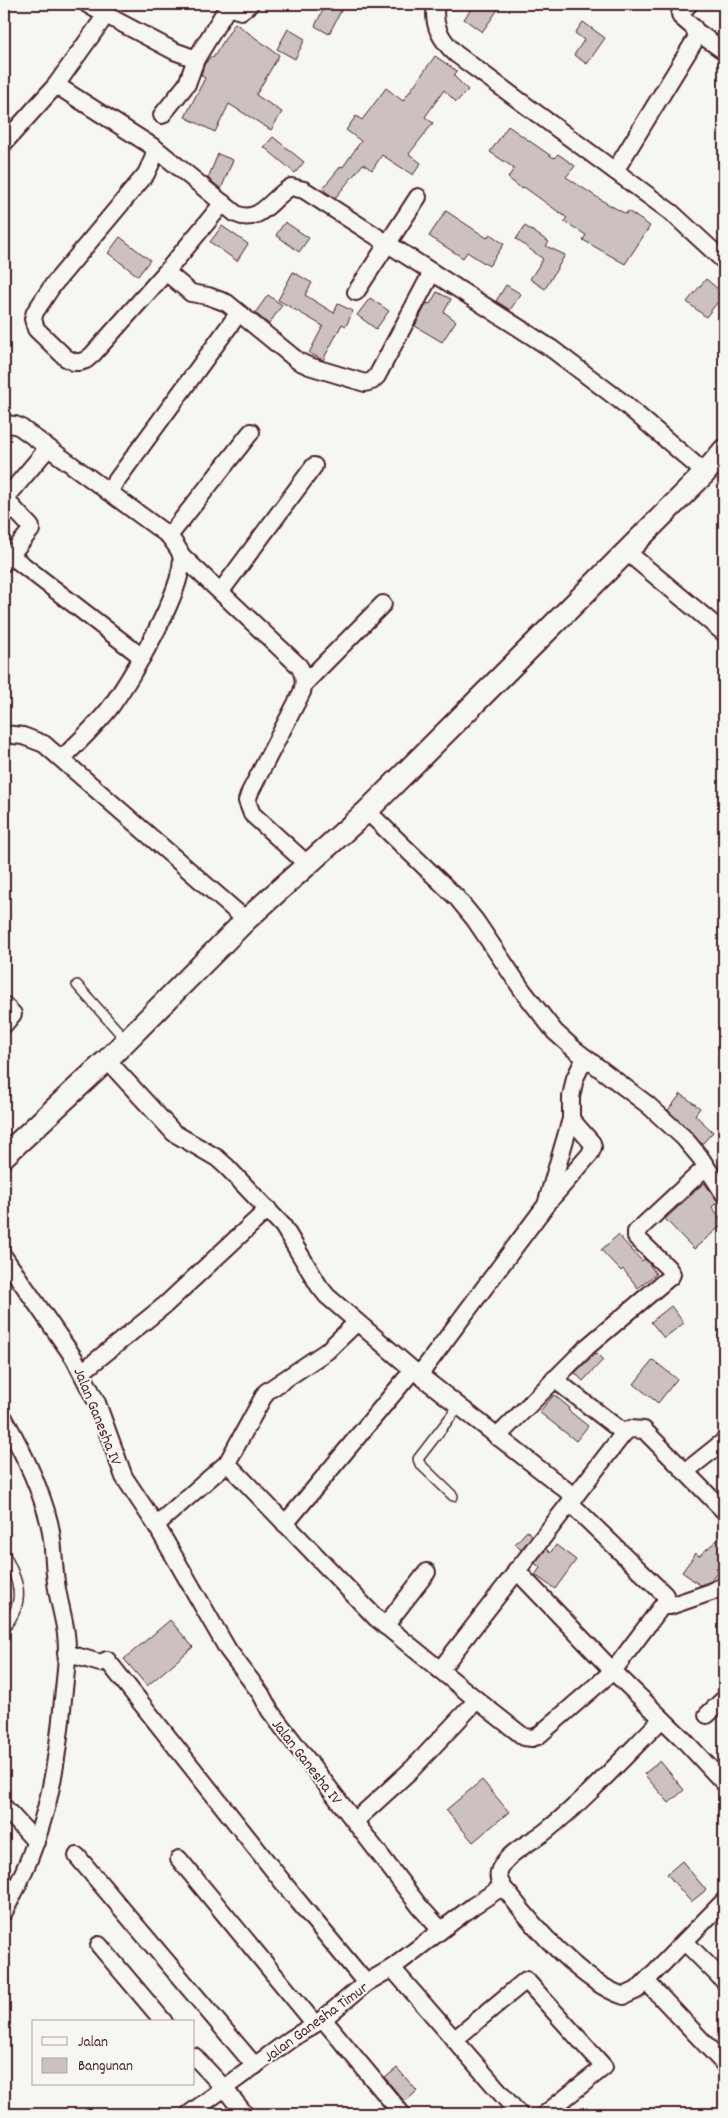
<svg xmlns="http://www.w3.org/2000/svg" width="728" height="2118" viewBox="0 0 728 2118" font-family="Dekko,sans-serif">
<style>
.building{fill:#ccc1c0;stroke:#4a1f2b}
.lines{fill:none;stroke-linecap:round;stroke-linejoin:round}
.service-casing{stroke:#4a1f2b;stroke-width:12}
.minor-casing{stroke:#4a1f2b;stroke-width:20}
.tertiary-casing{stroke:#4a1f2b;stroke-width:25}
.service{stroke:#f6f6f2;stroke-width:9}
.minor{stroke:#f6f6f2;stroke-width:16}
.tertiary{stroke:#f6f6f2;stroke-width:21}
.labels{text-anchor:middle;stroke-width:4;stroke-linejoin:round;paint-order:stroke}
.street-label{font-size:16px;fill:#4a1f2b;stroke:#f6f6f2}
</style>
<rect width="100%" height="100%" fill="#f6f6f2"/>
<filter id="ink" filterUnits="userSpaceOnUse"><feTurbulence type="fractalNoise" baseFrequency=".02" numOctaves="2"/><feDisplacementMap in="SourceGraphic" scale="10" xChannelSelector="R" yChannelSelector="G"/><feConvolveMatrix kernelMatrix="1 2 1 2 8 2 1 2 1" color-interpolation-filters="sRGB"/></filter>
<g filter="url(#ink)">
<g class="building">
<path d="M 326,4 L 335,4 L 343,7 L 329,34 L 315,26 Z"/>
<path d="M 475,4 L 502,4 L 482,32 L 464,19 Z"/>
<path d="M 583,22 L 605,38 L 587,64 L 574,55 L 584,40 L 575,33 Z"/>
<path d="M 235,23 L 279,55 L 256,95 L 282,112 L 271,130 L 229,104 L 215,132 L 185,117 L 205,78 L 201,75 L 204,65 L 211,56 L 213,58 Z"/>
<path d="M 288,29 L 305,39 L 295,59 L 277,49 Z"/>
<path d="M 435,56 L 457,71 L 454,76 L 468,90 L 456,102 L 444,90 L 425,117 L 433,123 L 409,154 L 421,163 L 413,175 L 382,155 L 372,170 L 363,164 L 335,198 L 326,192 L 323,188 L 341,166 L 343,167 L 361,141 L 346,130 L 356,116 L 362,120 L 386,88 L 403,101 Z"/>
<path d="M 508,126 L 554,158 L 558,154 L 575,166 L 566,177 L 606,203 L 626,214 L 628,211 L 650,226 L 625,264 L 583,240 L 586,235 L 564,221 L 567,218 L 524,187 L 522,189 L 508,178 L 514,168 L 490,152 Z"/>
<path d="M 273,137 L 304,162 L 295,173 L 264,147 Z"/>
<path d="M 218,154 L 233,160 L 221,189 L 208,178 Z"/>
<path d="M 446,211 L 487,238 L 490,234 L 504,244 L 489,266 L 467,252 L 463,258 L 429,236 Z"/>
<path d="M 285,222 L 309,238 L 299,252 L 276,235 Z"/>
<path d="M 222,226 L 248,244 L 237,261 L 210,242 Z"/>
<path d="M 525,226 L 549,242 L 546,246 L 565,255 L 545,289 L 530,279 L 543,259 L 516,239 Z"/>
<path d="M 120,237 L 150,260 L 138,276 L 108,253 Z"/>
<path d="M 293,272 L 312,283 L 305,295 L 334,313 L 338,304 L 353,311 L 346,326 L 342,324 L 323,360 L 309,353 L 323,326 L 278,300 Z"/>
<path d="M 706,279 L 724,294 L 706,317 L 687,302 Z"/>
<path d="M 506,285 L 521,294 L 510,310 L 496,301 Z"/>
<path d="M 437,292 L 451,299 L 444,312 L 456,321 L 442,342 L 415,326 L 427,303 L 430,304 Z"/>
<path d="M 268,295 L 282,305 L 269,324 L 255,313 Z"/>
<path d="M 370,298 L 389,311 L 376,329 L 357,315 Z"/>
<path d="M 681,1094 L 700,1108 L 695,1115 L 713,1132 L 702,1144 L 668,1110 Z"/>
<path d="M 704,1183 L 718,1201 L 712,1207 L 724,1223 L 694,1249 L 665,1219 Z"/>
<path d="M 618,1235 L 642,1261 L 644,1259 L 647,1261 L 656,1274 L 638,1288 L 623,1269 L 621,1271 L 601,1250 Z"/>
<path d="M 671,1306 L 684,1323 L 664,1338 L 651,1322 Z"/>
<path d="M 596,1353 L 603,1360 L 583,1381 L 575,1373 Z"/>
<path d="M 653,1360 L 677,1379 L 658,1403 L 634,1384 Z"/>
<path d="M 554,1395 L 570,1408 L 568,1410 L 588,1426 L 576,1441 L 539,1412 Z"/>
<path d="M 527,1531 L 532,1535 L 521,1550 L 515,1544 Z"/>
<path d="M 724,1534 L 724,1561 L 716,1568 L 719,1570 L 711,1581 L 700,1585 L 682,1572 L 696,1553 L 699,1556 Z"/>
<path d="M 556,1545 L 576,1560 L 555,1589 L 535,1575 L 540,1568 L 535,1563 L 546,1549 L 550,1553 Z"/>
<path d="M 170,1620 L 193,1647 L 147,1686 L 124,1659 Z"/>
<path d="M 660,1761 L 684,1790 L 669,1803 L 644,1774 Z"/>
<path d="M 482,1780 L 509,1812 L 473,1842 L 446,1810 Z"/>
<path d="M 682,1861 L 706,1890 L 691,1902 L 667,1874 Z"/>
<path d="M 397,2068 L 417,2091 L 405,2102 L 385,2078 Z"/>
</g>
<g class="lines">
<g class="service-casing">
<g id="service">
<path d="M 77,985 L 126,1040"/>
<path d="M 453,1496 L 420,1464 L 418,1459 L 459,1406"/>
<path d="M 4,1553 C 19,1581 27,1601 4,1628"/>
</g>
</g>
<g class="minor-casing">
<g id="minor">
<path d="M 436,4 C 432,25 441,40 456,54 L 672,213 L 724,261"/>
<path d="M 106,15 L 174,51 L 196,59 L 226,10 L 231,8 L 241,11 L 250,4"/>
<path d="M 697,32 L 724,51"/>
<path d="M 56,85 L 155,148 L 236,214 C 260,225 272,197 291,187 L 304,190 L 552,349 L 626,405 L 705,473"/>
<path d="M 162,115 L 187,84 L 196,59"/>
<path d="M 4,143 L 56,85 L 106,15 L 87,4"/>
<path d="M 155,148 L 153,159 L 146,174 L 53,285 L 35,312 L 33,319 L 36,329 L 66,358 L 74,362 L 80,362 L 86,360 L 93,354 L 166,272 L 223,203"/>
<path d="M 615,171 L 697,37 L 694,28 L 681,17 L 680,14 L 689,4"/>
<path d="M 166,272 L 191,293 L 208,296 L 227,303 L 298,361 L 309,366 L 365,383 L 372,381 L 377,376 L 432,272"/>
<path d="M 356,292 L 418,197"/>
<path d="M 4,424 L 15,425 L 20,427 L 169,536 C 173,542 179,548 181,555 C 188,585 128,684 109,709 C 95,727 77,743 62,759"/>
<path d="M 108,492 L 238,314"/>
<path d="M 169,536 L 251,432"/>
<path d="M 627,552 L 724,633"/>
<path d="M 10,555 L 142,657"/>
<path d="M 181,555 L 299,666 C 304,675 305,681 302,692 L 250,792 L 247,801 L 252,814 L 308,865"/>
<path d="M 4,563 L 31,530 L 31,527 L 5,499 L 48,448"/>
<path d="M 221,591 L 314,466"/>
<path d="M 305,683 L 383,604"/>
<path d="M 4,734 L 23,736 L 44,744 L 246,920"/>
<path d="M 367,811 L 457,898 L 475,920 L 523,991 L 555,1032 L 574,1049 L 648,1105 L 684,1138 L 700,1157 L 724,1194"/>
<path d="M 4,1005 L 13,1014 L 4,1025"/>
<path d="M 107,1060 L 174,1133 L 217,1158 L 227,1167 L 283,1226 L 319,1286 L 327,1296 L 413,1370 L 575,1497"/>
<path d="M 551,1199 L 590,1154 L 593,1147 L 592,1143 L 571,1119"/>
<path d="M 4,1257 L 74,1358 L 97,1403 L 124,1477 L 156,1525 L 228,1650 L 261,1694 L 270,1711 L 420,1907 L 440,1929"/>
<path d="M 82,1372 L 165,1305 L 268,1209"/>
<path d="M 420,1374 L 546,1205 L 571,1119 L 571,1097 L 575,1078 L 585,1058"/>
<path d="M 554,1379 L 624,1433"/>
<path d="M 4,1418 C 22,1450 40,1486 49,1522 C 54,1541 53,1562 56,1582 C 58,1600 64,1617 66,1634 C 69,1655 65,1678 63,1699 C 56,1781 44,1839 4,1912"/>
<path d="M 497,1437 L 587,1347 L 671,1276 L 672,1274 L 668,1268 L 636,1237 L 636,1232 L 706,1167"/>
<path d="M 227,1463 L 376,1618 L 477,1700 L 412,1769 L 355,1821"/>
<path d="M 685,1472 L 724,1441"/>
<path d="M 285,1524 L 413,1370"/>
<path d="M 156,1525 L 227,1463 L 266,1392 L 327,1351 L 356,1323"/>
<path d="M 516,1570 L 613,1671 L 683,1739 L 724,1783"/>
<path d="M 663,1606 L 670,1606 L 711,1592 L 723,1586"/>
<path d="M 385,1626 L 427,1572"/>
<path d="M 66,1653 L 100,1663 L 107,1660 L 293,1895 L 366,1983"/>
<path d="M 440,1670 L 624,1433 L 630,1429 L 644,1430 L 724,1511"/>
<path d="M 477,1700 L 524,1737 L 532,1738 L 538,1736 L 613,1671 L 665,1602 L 665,1595 L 570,1503"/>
<path d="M 707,1715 L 724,1699"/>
<path d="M 4,1807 L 36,1842"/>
<path d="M 77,1856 L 255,2066"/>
<path d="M 179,1859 L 315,2024"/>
<path d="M 505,1890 C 501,1883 496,1878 500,1869 C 508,1852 532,1842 546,1831 C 588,1797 624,1757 662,1719"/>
<path d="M 685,1942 L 724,1981"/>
<path d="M 99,1945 L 164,2022"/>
<path d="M 392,1968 L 519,2114"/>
<path d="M 646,1981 L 724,2064"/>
<path d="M 323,2019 L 402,2114"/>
<path d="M 454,2040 L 526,1980 L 604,2067 L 545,2114"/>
<path d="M 194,2056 L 224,2088 L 245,2114"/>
<path d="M 189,2114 L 291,2039 L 323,2019 L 366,1983 L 392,1968 L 473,1906 L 499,1889 L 505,1890 L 509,1894 C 534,1927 583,1983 624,1996 L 637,1990 L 724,1901"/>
</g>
</g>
<g class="tertiary-casing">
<path id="tertiary" d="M 4,1156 L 107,1060 L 246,920 L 367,811 L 705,473 L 724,450"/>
</g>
<use href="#service" class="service"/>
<use href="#minor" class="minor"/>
<use href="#tertiary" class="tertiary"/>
</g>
</g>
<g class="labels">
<g class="street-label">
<text transform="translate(99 1416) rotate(68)" y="6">Jalan Ganesha IV</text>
<text transform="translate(308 1761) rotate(52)" y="6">Jalan Ganesha IV</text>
<text transform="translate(315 2021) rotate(-36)" y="6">Jalan Ganesha Timur</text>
</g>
</g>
<rect width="728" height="2118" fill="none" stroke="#f6f6f2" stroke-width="20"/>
<rect x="10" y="10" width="708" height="2098" fill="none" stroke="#4a1f2b" stroke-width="2" filter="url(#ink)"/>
<rect x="32" y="2020" width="162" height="65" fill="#f6f6f2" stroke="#b1a0a2"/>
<rect x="42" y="2037" width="25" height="8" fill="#f6f6f2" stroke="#b1a0a2"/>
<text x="78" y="2046" font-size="15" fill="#4a1f2b">Jalan</text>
<rect x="42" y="2058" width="25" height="15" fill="#ccc1c0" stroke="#b1a0a2"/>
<text x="78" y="2070" font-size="15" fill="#4a1f2b">Bangunan</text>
</svg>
